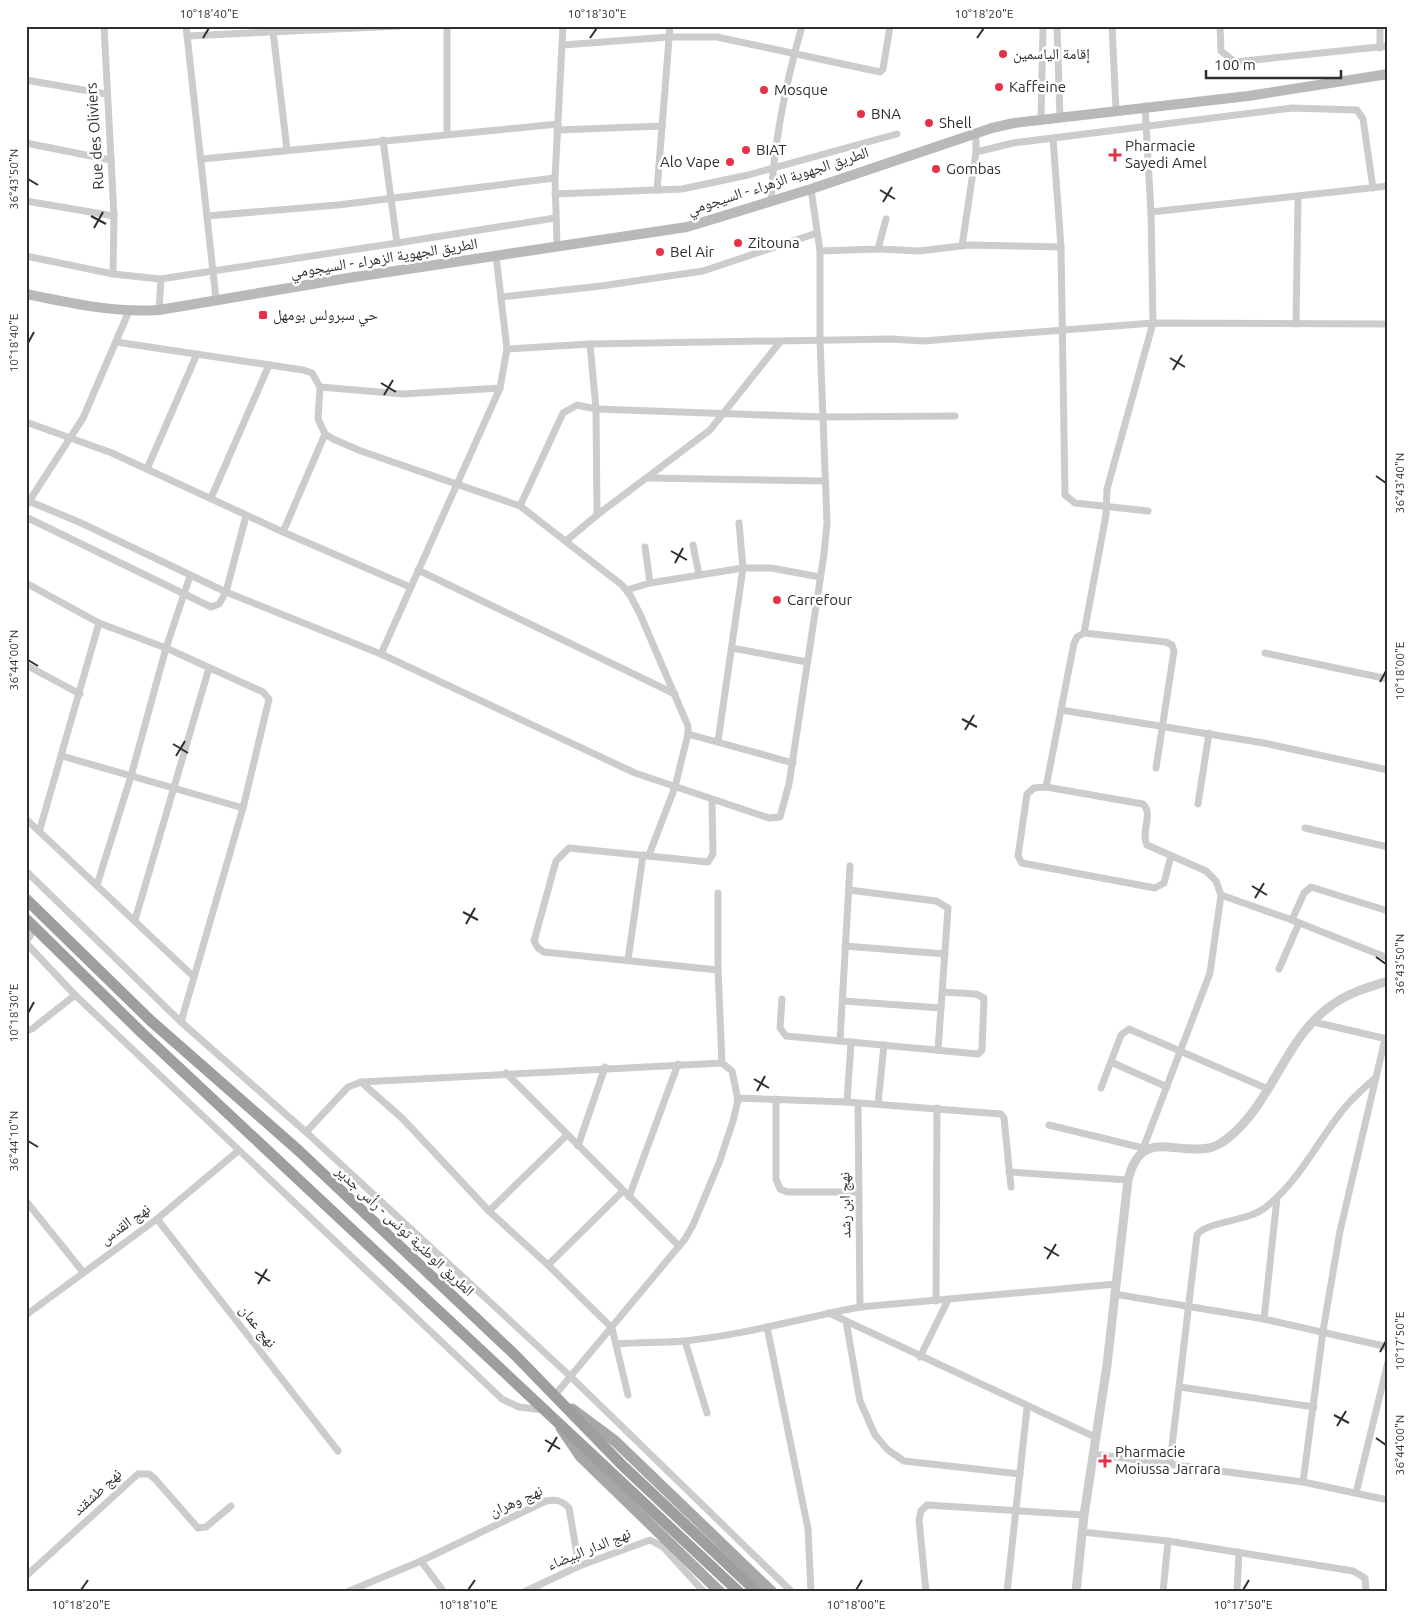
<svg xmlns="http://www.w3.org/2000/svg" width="1414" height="1618" viewBox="0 0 1414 1618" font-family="Ubuntu,'Noto Naskh Arabic',sans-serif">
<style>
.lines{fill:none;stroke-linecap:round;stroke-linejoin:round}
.minor{stroke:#ccc;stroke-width:7}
.tertiary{stroke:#ccc;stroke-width:9}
.secondary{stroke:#b9b9b9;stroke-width:10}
.primary{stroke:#a7a7a7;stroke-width:11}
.trunk{stroke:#9e9e9e;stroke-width:11}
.ticks{fill:none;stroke:#2f2f2f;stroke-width:2}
.poi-dot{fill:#e33349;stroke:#fff;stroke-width:2}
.labels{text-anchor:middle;stroke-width:5;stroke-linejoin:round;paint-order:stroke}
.poi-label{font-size:15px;fill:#2f2f2f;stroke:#fff;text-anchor:start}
.street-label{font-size:15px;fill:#2f2f2f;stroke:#fff}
.neatline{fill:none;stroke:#2f2f2f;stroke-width:2}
.ticks-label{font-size:12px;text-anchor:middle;fill:#2f2f2f}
</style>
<rect width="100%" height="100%" fill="#fff"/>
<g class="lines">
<g class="minor">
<path d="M 104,26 L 114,216 L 113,274"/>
<path d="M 186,26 L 216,299"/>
<path d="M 447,26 L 447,134"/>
<path d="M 1057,26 L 1060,118"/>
<path d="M 1112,26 L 1116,110"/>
<path d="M 1220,26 L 1221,51 L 1235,62 L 1388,46"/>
<path d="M 273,31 L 287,150"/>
<path d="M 187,36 L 400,26"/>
<path d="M 563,45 L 669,37 L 717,37 L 880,72 L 883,69 L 890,26"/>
<path d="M 1380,48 L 1380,26"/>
<path d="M 26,80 L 106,94"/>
<path d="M 1041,119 L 1043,26"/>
<path d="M 557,130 L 662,126"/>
<path d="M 1053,138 L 1061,247 L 1065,495 L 1075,503 L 1148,511"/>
<path d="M 26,143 L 111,160"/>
<path d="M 976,152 L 1013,143 L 1292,108 L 1357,110 L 1363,119 L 1373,188"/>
<path d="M 202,159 L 558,124"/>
<path d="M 657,190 L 670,26"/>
<path d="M 555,194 L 682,189 L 748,175 L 897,134"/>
<path d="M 771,200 C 774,142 786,82 802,26"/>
<path d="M 26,201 L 114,216"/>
<path d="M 1151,212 L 1388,186"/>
<path d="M 207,216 L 338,205 L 555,178"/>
<path d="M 397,243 L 555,218"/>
<path d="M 557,245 L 555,178 L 563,26"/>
<path d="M 962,246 L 976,152 L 976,133"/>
<path d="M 878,249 L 919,251 L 969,245 L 1061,247"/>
<path d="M 820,251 L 878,249 L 886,219"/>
<path d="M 26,256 L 113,274 L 160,279 L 397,243 L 383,140"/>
<path d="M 501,297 L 601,286 L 703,271 L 817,233"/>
<path d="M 159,310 L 161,279"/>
<path d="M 1296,324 L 1298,197"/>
<path d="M 116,342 L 303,370 L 312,373 L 320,387"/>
<path d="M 590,344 L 596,409 L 597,515"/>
<path d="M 507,349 L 590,344 L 891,339 L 923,341 L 1153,323 L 1388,324"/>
<path d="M 500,388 L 403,394 L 320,387 L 318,419 L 325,434 L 333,439 L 361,451 L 520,506 L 622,585 L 630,595 L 640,614 L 688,726 L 688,734 L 675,787 L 649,855"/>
<path d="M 26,422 L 112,453 L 283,532 L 410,587"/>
<path d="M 147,469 L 197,354"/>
<path d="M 649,478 L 825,481"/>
<path d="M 211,498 L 269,365"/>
<path d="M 26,500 L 79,522 L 226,592 L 219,604 L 211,607 L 26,517"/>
<path d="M 26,506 L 83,418 L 129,311"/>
<path d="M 520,506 L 563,413 L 577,405 L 596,409 L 822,417 L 955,416"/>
<path d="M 246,516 L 226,592 L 381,654 L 635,773 L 769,818 L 780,817 L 789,784 L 824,554 L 827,523 L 820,340 L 820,251 L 811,189"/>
<path d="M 283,532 L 325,434"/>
<path d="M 566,541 L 597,515 L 710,430 L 780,342"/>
<path d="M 693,545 L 699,575"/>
<path d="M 645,547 L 650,583"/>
<path d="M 418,570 L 675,694"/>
<path d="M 26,583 L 99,623 L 166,648 L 263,692 L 269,699 L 243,808 L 181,1022"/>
<path d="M 627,590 L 650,583 L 743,568 L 771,568 L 820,577"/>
<path d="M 1084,633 L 1106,515 L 1107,489 L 1153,323 L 1151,212 L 1145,106"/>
<path d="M 732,648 L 807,662"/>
<path d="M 1265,653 L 1388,679"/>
<path d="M 381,654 L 500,388 L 507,349 L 496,256"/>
<path d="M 26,665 L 80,694"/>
<path d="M 1061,710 L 1264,743 L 1388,770"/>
<path d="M 688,734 L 793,763"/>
<path d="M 718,741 L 743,568 L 739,523"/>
<path d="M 62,756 L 243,808"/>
<path d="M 1046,787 L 1074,643 L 1077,637 L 1084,633 L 1166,642 L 1172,645 L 1174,651 L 1156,768"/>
<path d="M 712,801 L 713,854 L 708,862 L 569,848 L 556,861 L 534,941 L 538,948 L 544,952 L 718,970"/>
<path d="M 1198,804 L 1209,733"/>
<path d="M 26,819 L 194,977"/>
<path d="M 1305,828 L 1388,847"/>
<path d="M 40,829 L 99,623"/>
<path d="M 26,871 L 181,1022 L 306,1132 L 571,1377 L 792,1592"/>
<path d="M 97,885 L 131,776 L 166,648 L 190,576"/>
<path d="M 849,890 L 936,901 L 948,908 L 938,1050"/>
<path d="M 1221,895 L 1292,920 L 1388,958"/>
<path d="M 135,920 L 209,668"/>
<path d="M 1292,920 L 1304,893 L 1311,887 L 1388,911"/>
<path d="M 26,942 L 35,928"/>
<path d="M 26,943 L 75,995 L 502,1399 L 519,1407 L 543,1410"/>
<path d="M 845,946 L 945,954"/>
<path d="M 628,960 L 643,855"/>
<path d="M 1279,969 L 1299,923"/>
<path d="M 782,999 L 780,1028 L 786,1036 L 978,1054 L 982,1050 L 984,998 L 976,994 L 943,992"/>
<path d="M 843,1001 L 941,1008"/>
<path d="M 1314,1022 L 1387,1039"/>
<path d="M 26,1031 L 32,1029 L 75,995"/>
<path d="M 840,1041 L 850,866"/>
<path d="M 1111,1062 L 1167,1087"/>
<path d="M 506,1073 L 679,1246"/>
<path d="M 361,1082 L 403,1119 L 489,1211 L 548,1265 L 612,1328 L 628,1395"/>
<path d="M 1101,1088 L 1121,1035 L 1129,1029 L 1268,1089"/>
<path d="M 737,1098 L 847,1102 L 1001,1114 L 1004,1118 L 1011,1187"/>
<path d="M 776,1099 L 776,1179 L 780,1189 L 787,1192 L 857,1192"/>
<path d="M 847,1102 L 851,1042"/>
<path d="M 858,1103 L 860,1307"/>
<path d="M 878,1104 L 884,1045"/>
<path d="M 1049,1125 L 1143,1148"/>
<path d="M 306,1132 L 348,1087 L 361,1082 L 722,1063"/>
<path d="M 578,1146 L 605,1067"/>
<path d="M 1141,1154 L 1210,973 L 1221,895 L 1216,881 L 1206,871 L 1147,845 C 1140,832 1154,814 1143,804 L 1046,787 L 1034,788 L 1027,794 L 1018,856 L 1022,863 L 1155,888 L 1164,883 L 1171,856"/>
<path d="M 1009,1172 L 1128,1180"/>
<path d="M 629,1197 L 678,1064"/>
<path d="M 26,1201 L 83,1272"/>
<path d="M 489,1211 L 567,1135"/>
<path d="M 157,1219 L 338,1451"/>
<path d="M 548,1265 L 623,1191"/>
<path d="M 1114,1294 L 1264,1319 L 1388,1347"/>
<path d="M 936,1301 L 937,1108"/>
<path d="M 829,1313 L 1095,1437"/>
<path d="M 26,1315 L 157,1219 L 238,1151"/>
<path d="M 1264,1319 L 1277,1198"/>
<path d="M 846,1321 L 860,1401 L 875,1435 L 888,1450 L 904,1461 L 1020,1474"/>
<path d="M 767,1327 L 808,1529 L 811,1592"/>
<path d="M 685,1341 L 707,1413"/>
<path d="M 616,1344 C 639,1342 662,1343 684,1341 C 744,1335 802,1318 860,1307 L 1116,1284"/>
<path d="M 920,1357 L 948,1300"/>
<path d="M 1180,1387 L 1314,1407"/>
<path d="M 555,1395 L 685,1239 L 693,1225 L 719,1163 L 733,1121 L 738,1100 L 732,1071 L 722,1063 L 718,970 L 718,893"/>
<path d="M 1093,1454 L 1303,1482 L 1388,1500"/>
<path d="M 1170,1463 L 1197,1235 C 1206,1221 1248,1222 1266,1207 C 1299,1181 1316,1144 1342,1111 C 1351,1099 1363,1089 1374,1079"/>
<path d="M 1303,1482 L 1323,1331 L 1340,1231 L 1385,1039"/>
<path d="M 1356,1493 L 1388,1362"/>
<path d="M 1082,1532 L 1168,1541 L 1353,1571 L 1365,1578 L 1366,1592"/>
<path d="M 421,1561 L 444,1592"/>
<path d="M 26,1576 L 138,1474 L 149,1474 L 155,1479 L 198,1528 L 206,1527 L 231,1506"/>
<path d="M 347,1592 L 421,1561 L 546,1501 C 556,1499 561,1500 569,1508 L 579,1566"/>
<path d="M 524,1592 L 579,1566 L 650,1540 L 663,1547 L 704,1592"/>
<path d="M 926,1592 L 919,1520 L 921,1511 L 927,1505 L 1084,1515"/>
<path d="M 1007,1592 L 1027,1408"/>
<path d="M 1163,1592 L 1168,1541"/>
<path d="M 1237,1592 L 1239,1552"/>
</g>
<path class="tertiary" d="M 1076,1592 L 1084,1515 L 1107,1365 L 1128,1180 C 1141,1127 1173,1155 1209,1148 C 1219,1146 1227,1139 1235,1132 C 1274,1096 1287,1036 1332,1005 C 1348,993 1369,987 1388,981"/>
<path class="secondary" d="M 26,294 C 70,303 114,313 159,310 L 348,278 L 687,227 L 811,189 L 992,128 L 1014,123 L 1248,96 L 1388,74"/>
<g class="primary">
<path d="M 572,1409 L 615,1441 L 772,1592"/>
<path d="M 561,1428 L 580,1456 L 720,1592"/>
</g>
<g class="trunk">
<path d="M 26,899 L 151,1021 L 298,1150 L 515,1355 L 623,1466 L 757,1592"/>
<path d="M 26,919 L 142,1033 L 739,1592"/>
</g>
</g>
<path class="ticks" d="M 203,38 L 209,28M 590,38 L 597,28M 977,38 L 984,28M 28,179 L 38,185M 880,190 L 895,199M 883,202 L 892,187M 91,216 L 106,224M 94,228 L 103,212M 28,343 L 34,332M 1170,358 L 1185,367M 1173,370 L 1182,355M 381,383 L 396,392M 384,395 L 393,380M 1376,476 L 1386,483M 671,551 L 687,560M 675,563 L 683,548M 28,660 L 38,666M 1380,682 L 1386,671M 962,719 L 977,727M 965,730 L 974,715M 173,744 L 188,753M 176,756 L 185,741M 1252,886 L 1267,895M 1255,898 L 1264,883M 463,912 L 478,920M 466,924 L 475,908M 1376,957 L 1386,964M 28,1013 L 34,1002M 754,1079 L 769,1088M 757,1091 L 765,1076M 28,1141 L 38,1147M 1044,1247 L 1059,1256M 1047,1259 L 1056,1244M 255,1272 L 270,1281M 258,1284 L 267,1269M 1380,1352 L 1386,1341M 1334,1415 L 1349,1423M 1337,1426 L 1346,1411M 1376,1438 L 1386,1445M 545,1440 L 560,1449M 548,1452 L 557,1437M 81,1590 L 88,1580M 468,1590 L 475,1580M 856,1590 L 862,1580M 1243,1590 L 1249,1580"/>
<g class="poi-dot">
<circle cx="1003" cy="54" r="5"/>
<circle cx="999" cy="87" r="5"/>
<circle cx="764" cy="90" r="5"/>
<circle cx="861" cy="114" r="5"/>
<circle cx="929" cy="123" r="5"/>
<circle cx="746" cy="150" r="5"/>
<path d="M1112.5 147.5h5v5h5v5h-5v5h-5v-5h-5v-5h5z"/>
<circle cx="730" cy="162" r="5"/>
<circle cx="936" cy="169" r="5"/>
<circle cx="738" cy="243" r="5"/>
<circle cx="660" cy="252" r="5"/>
<rect x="258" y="310" width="10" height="10" rx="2.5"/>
<circle cx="777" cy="600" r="5"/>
<path d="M1102.5 1453.5h5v5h5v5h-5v5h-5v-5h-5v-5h5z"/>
</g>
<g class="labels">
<g class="poi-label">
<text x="1013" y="59">إقامة الياسمين</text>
<text x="1009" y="92">Kaffeine</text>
<text x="774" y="95">Mosque</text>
<text x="871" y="119">BNA</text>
<text x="939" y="128">Shell</text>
<text x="1125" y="151">Pharmacie<tspan x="1125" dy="17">Sayedi Amel</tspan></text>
<text x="756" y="155">BIAT</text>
<text x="720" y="167" text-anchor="end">Alo Vape</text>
<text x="946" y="174">Gombas</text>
<text x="748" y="248">Zitouna</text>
<text x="670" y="257">Bel Air</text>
<text x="273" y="320">حي سبرولس بومهل</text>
<text x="787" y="605">Carrefour</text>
<text x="1115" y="1457">Pharmacie<tspan x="1115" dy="17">Moiussa Jarrara</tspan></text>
</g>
<g class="street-label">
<text transform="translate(95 136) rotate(-94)" y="5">Rue des Oliviers</text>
<text transform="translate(778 181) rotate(-18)" y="5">الطريق الجهوية الزهراء - السيجومي</text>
<text transform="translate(384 258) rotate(-9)" y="5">الطريق الجهوية الزهراء - السيجومي</text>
<text transform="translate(845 1205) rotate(-91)" y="5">نهج ابن رشد</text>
<text transform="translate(125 1224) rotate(-36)" y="5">نهج القدس</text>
<text transform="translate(405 1231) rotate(43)" y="5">الطريق الوطنية تونس - رأس جدير</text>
<text transform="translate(258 1326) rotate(52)" y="5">نهج عمان</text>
<text transform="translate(97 1492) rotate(-43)" y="5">نهج طشقند</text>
<text transform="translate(516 1501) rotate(-24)" y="5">نهج وهران</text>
<text transform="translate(589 1549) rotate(-22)" y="5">نهج الدار البيضاء</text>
</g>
</g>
<rect width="1414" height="1618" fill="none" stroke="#ffffff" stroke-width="55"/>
<path d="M1206 70v8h135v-8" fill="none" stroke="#2f2f2f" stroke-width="2.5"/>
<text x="1214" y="70" font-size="15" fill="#2f2f2f" stroke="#ffffff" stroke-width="4" paint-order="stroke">100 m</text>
<rect x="28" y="28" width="1358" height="1562" class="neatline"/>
<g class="ticks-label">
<text x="209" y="18">10°18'40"E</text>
<text x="597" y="18">10°18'30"E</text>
<text x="984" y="18">10°18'20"E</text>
<text transform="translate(14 179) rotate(-90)" y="4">36°43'50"N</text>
<text transform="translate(14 343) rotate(-90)" y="4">10°18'40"E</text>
<text transform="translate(1400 483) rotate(-90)" y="4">36°43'40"N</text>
<text transform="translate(14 660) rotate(-90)" y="4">36°44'00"N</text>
<text transform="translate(1400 671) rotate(-90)" y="4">10°18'00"E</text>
<text transform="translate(1400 964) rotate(-90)" y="4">36°43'50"N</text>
<text transform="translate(14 1013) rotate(-90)" y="4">10°18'30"E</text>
<text transform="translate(14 1141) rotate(-90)" y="4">36°44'10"N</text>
<text transform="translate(1400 1341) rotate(-90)" y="4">10°17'50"E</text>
<text transform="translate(1400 1445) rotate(-90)" y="4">36°44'00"N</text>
<text x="81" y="1609">10°18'20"E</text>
<text x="468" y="1609">10°18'10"E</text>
<text x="856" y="1609">10°18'00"E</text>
<text x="1243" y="1609">10°17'50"E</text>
</g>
</svg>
